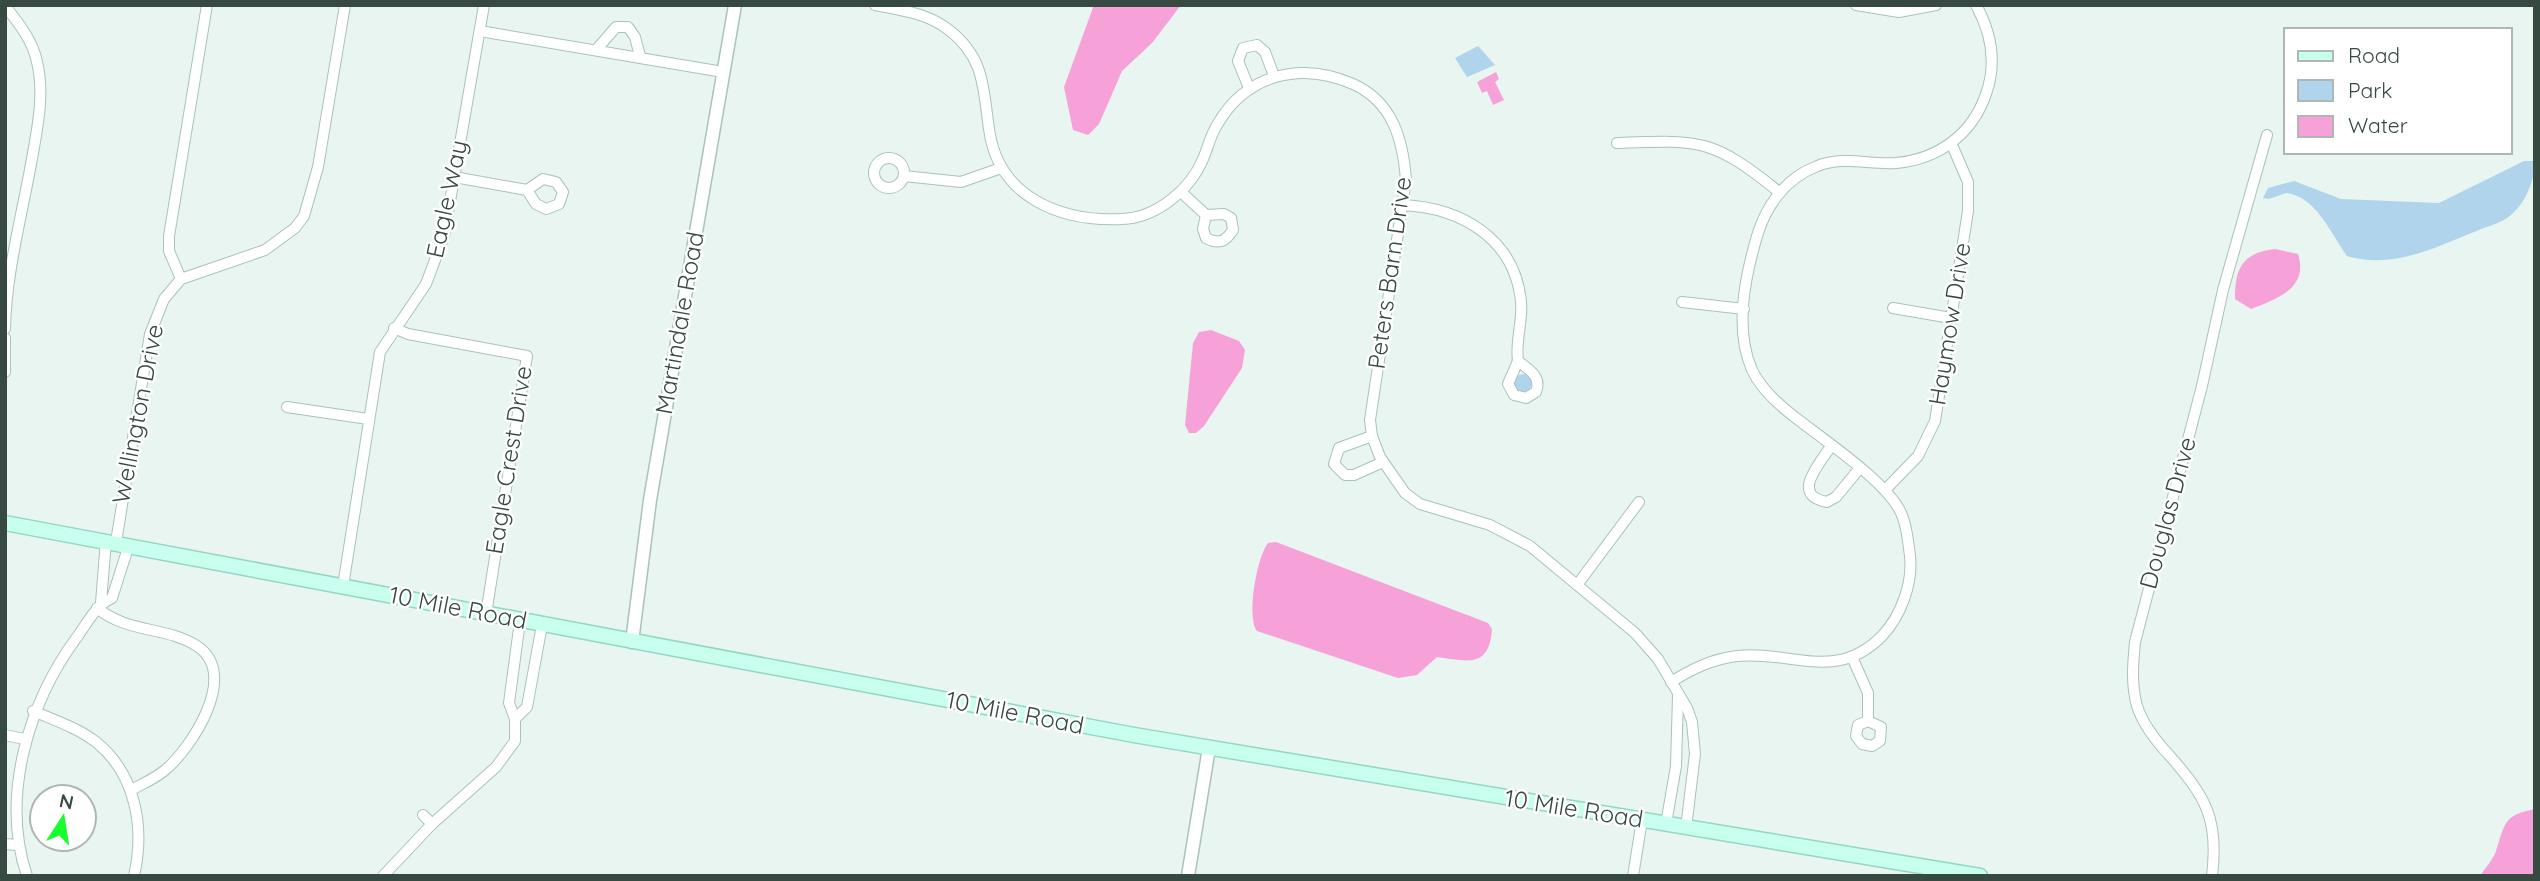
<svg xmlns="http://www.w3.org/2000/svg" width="2540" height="881" viewBox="0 0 2540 881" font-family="Quicksand,sans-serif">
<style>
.green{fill:#afd4ec}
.water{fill:#f6a1d8}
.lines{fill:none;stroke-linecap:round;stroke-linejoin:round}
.minor-casing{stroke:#aac2b8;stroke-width:12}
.tertiary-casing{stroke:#aac2b8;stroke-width:15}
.secondary-casing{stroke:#93d6c1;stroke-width:17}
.minor{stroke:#fff;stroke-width:10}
.tertiary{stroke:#fff;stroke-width:12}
.secondary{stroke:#c9ffef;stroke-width:14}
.labels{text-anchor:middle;stroke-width:5;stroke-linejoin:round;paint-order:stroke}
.street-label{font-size:24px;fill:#364a41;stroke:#fff}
</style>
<rect width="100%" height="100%" fill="#e9f5f1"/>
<g class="green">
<path d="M 1478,46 L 1495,65 L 1467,77 L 1455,58 Z"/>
<path d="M 2524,161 L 2535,161 C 2535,179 2526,202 2512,214 C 2501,224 2487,226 2474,232 C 2432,249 2392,269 2347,256 C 2331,234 2316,196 2286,193 L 2269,199 L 2263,198 L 2268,188 L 2294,181 L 2341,199 L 2439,203 Z"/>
<circle cx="1523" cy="383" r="9"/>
</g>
<g class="water">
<path d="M 1094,5 L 1181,5 L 1152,43 L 1122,71 L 1099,124 L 1088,135 L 1073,130 L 1064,87 Z"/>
<path d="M 1496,72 L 1499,79 L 1495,82 L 1504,100 L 1493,105 L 1487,91 L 1482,93 L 1477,82 Z"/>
<path d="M 2275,249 L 2298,254 C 2309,288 2277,299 2251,309 L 2235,299 C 2235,267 2243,253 2275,249 Z"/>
<path d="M 1211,330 L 1239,341 L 1245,350 L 1242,368 L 1204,426 L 1196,433 L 1189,433 L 1185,425 L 1193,343 L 1199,332 Z"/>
<path d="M 1276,542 L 1488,623 L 1492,629 C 1489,669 1468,661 1437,657 L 1417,675 L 1398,678 L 1257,631 C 1246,617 1257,557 1268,543 Z"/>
<path d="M 2535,809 L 2535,876 L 2480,876 C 2485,868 2493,860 2496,851 C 2505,824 2503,815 2535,809 Z"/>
</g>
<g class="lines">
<g class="minor-casing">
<g id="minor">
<path d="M 875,5 C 901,10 927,13 949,30 C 985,58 983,88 989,129 C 998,197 1060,222 1122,219 C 1156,218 1190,190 1203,159 C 1208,148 1210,136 1217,125 C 1246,74 1301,61 1353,84 C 1393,102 1403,140 1406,180 L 1370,420 L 1372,436 L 1380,457 L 1405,493 L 1420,504 L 1490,525 L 1530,546 L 1635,633 L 1658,659 L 1687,708 L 1692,722 L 1695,754 L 1686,828"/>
<path d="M 1856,5 L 1899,12 L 1936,5"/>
<path d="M 5,6 C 18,22 33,41 37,62 C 45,95 37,130 31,164 C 21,219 6,274 5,329"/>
<path d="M 480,31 L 723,72"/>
<path d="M 596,50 L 616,27 L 628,27 L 635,37 L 640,56"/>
<path d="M 1249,88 L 1238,61 L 1243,48 L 1257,45 L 1265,52 L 1274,76"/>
<path d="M 1617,143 C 1701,140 1712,138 1779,192"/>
<circle cx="889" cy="173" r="15"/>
<path d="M 904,176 L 961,182 L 1001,168"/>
<path d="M 454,177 L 527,190 L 543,179 L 556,182 L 563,192 L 559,204 L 546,209 L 536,204 L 527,190"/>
<path d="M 1181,192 L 1206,215 L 1224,214 L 1231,218 L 1233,230 C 1226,241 1219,245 1206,238 L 1203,229 L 1206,215"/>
<path d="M 1403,205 C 1462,208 1515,239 1521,302 C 1523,322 1515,341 1518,361"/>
<path d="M 181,279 L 169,251 L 169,236 L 207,5"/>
<path d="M 1682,302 L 1744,309"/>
<path d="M 1893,308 L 1951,318"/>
<path d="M 394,328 L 408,334 L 527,356 L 486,614"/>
<path d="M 5,338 L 5,372"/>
<path d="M 1518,361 C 1529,370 1542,376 1536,392 L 1526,398 L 1514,395 L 1508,384 Z"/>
<path d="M 287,407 L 368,419"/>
<path d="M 1372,436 L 1339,448 L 1334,464 L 1345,475 L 1354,475 L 1383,462"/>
<path d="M 1831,446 C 1819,465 1790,495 1827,502 L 1836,497 L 1859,469"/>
<path d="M 1886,489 L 1918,456 L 1935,421 L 1968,211 L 1968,182 L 1952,145"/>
<path d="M 116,542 L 150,334 L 164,299 L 181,279 L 265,250 L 295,228 L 304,216 L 318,167 L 345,5"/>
<path d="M 1577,585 L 1639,502"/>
<path d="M 343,586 L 380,352 L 426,284 L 444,236 L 484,5"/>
<path d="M 101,603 L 106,540"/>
<path d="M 97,608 C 129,634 166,626 197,646 C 240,674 192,748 164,771 C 154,779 142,784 131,790"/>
<path d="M 1852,657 L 1868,693 L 1868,721 L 1858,725 L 1856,736 L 1862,744 L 1872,746 L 1880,741 L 1881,727 L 1868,721"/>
<path d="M 1671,682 C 1692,669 1712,659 1737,656 C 1790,650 1836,683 1882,636 C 1901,616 1913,583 1910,556 C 1908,542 1907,525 1901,513 C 1887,482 1824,440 1796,418 C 1780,406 1761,389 1752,370 C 1734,329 1745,277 1757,236 C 1766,206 1785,179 1815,167 C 1843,155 1868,165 1896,163 C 1938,159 1972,135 1986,94 C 1997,63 1992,34 1976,5"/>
<path d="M 33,711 C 54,720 78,728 96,742 C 136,774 145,828 134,876"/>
<path d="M 515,719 L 527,707 L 542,625"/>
<path d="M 5,735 L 24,739"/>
<path d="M 423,815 L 432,824"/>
<path d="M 1666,824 L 1676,766 L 1678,696"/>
<path d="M 5,844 L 17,845"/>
<path d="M 27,876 C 0,796 29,702 77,637 C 88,622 95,606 112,598 L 129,545"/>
<path d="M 383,876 L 432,824 L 496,767 L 515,741 L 515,719 L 509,703 L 520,621"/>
<path d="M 1633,876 L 1642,820"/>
<path d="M 2212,876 C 2219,819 2206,797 2169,755 C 2156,741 2143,725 2137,706 C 2131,685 2133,663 2135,642 L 2202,386 L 2223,290 L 2267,135"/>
</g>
</g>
<g class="tertiary-casing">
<g id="tertiary">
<path d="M 632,642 L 650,500 L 735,5"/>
<path d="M 1188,876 L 1209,748"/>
</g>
</g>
<g class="secondary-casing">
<path id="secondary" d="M 5,523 L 1134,735 L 1980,876"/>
</g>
<use href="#minor" class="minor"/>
<use href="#tertiary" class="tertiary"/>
<use href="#secondary" class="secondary"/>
</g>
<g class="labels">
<g class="street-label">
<text transform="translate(447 199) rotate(-78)" y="8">Eagle Way</text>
<text transform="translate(1390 273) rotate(-82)" y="8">Peters Barn Drive</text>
<text transform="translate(680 323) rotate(-80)" y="8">Martindale Road</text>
<text transform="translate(1950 324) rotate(-81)" y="8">Haymow Drive</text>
<text transform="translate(138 414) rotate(-79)" y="8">Wellington Drive</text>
<text transform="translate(509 460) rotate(-81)" y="8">Eagle Crest Drive</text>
<text transform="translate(2168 513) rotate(-75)" y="8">Douglas Drive</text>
<text transform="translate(458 608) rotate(11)" y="8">10 Mile Road</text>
<text transform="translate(1015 713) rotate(11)" y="8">10 Mile Road</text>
<text transform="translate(1574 809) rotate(9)" y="8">10 Mile Road</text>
</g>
</g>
<rect width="2540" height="881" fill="none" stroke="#364a41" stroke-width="14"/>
<rect x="2284" y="28" width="228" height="126" fill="#ffffff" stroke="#afb7b3" stroke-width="2"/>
<rect x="2298" y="51" width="35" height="10" fill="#c9ffef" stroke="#afb7b3" stroke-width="2"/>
<text x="2348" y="63" font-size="21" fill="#364a41">Road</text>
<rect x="2298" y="80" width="35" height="21" fill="#afd4ec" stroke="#afb7b3" stroke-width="2"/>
<text x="2348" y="98" font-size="21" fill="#364a41">Park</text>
<rect x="2298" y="116" width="35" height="21" fill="#f6a1d8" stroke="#afb7b3" stroke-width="2"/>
<text x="2348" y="133" font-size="21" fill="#364a41">Water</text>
<g transform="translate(63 818) rotate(12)"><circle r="33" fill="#ffffff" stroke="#afb7b3" stroke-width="2"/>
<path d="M0-5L12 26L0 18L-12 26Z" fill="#16ff2d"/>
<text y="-10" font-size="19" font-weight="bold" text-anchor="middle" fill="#364a41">N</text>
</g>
</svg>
